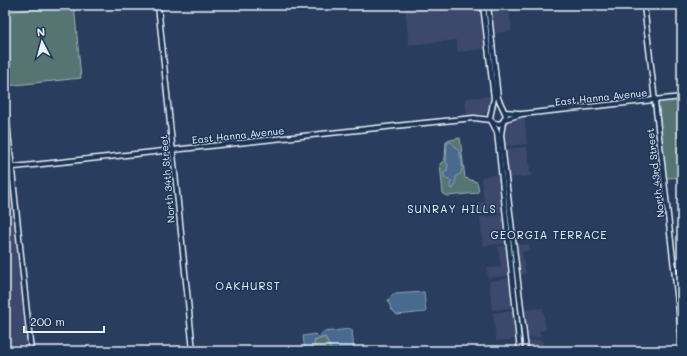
<svg xmlns="http://www.w3.org/2000/svg" width="687" height="356" viewBox="0 0 687 356" font-family="Mali,sans-serif">
<style>
.built{fill:#3c496c}
.green{fill:#577472;stroke:#a0b2b5}
.water{fill:#496a8f;stroke:#89a0b9}
.lines{fill:none;stroke-linecap:round;stroke-linejoin:round}
.secondary-casing{stroke:#e8f1f8;stroke-width:7}
.secondary{stroke:#1d3557;stroke-width:4}
.labels{text-anchor:middle;stroke-width:3;stroke-linejoin:round;paint-order:stroke}
.street-label{font-size:10px;fill:#e8f1f8;stroke:#1d3557}
.neighbourhood-label{font-size:11px;letter-spacing:1px;fill:#e8f1f8;stroke:#1d3557}
</style>
<rect width="100%" height="100%" fill="#293d5f"/>
<filter id="ink" filterUnits="userSpaceOnUse"><feTurbulence type="fractalNoise" baseFrequency=".025" numOctaves="2"/><feDisplacementMap in="SourceGraphic" scale="8" xChannelSelector="R" yChannelSelector="G"/><feConvolveMatrix kernelMatrix="1 2 1 2 8 2 1 2 1" color-interpolation-filters="sRGB"/></filter>
<g filter="url(#ink)">
<g class="built">
<path d="M 405,5 L 480,5 L 485,49 L 458,52 L 456,40 L 409,45 Z"/>
<path d="M 490,5 L 508,5 L 512,31 L 494,33 Z"/>
<path d="M 491,96 L 492,105 L 487,111 L 484,114 L 467,117 L 465,98 Z"/>
<path d="M 524,115 L 527,144 L 504,146 L 503,125 L 507,120 Z"/>
<path d="M 494,126 L 503,212 L 479,214 L 478,203 L 484,202 L 481,177 L 498,174 Z"/>
<path d="M 527,147 L 531,176 L 507,178 L 505,149 Z"/>
<path d="M 10,169 L 29,344 L 5,344 L 5,170 Z"/>
<path d="M 504,215 L 508,243 L 483,246 L 480,217 Z"/>
<path d="M 529,244 L 530,250 L 522,252 L 526,274 L 519,275 L 516,245 Z"/>
<path d="M 508,246 L 512,275 L 488,278 L 487,268 L 501,267 L 498,247 Z"/>
<path d="M 512,278 L 515,307 L 492,310 L 489,281 Z"/>
<path d="M 543,308 L 546,330 L 539,331 L 541,337 L 526,338 L 523,310 Z"/>
<path d="M 515,311 L 518,339 L 496,341 L 493,313 Z"/>
<path d="M 542,340 L 545,351 L 527,351 L 526,341 Z"/>
</g>
<g class="green">
<path d="M 74,5 L 81,78 L 6,86 L 5,12 Z"/>
<path d="M 682,99 L 682,177 L 668,178 L 665,176 L 658,103 L 661,101 Z"/>
<path d="M 460,138 L 465,178 L 477,182 L 479,190 L 477,193 L 448,196 L 443,194 L 440,164 L 445,159 L 446,141 Z"/>
<path d="M 325,337 L 332,351 L 315,351 L 314,341 Z"/>
</g>
<g class="water">
<path d="M 451,142 C 460,150 464,160 461,173 L 456,177 L 454,188 L 451,189 L 450,184 L 452,181 L 444,178 L 444,172 L 447,171 L 448,165 L 446,162 L 447,143 Z"/>
<path d="M 424,292 L 426,312 L 397,315 L 391,309 L 388,300 L 393,294 Z"/>
<path d="M 350,329 L 352,330 L 354,351 L 332,351 L 325,337 L 314,341 L 315,351 L 305,351 L 303,336 L 315,334 L 319,338 L 323,332 Z"/>
</g>
<g class="lines">
<g class="secondary-casing">
<g id="secondary">
<path d="M 158,5 L 193,351"/>
<path d="M 483,5 L 494,98 L 490,118 L 492,122 L 499,124 L 503,122 L 506,115 L 498,98 L 488,5"/>
<path d="M 644,5 L 682,338"/>
<path d="M 5,103 L 31,351"/>
<path d="M 505,112 L 518,113"/>
<path d="M 505,119 L 522,114 L 682,97"/>
<path d="M 492,122 L 497,132 L 520,351"/>
<path d="M 503,122 L 501,135 L 526,351"/>
<path d="M 5,168 L 414,124 L 474,118 L 491,120"/>
</g>
</g>
<use href="#secondary" class="secondary"/>
</g>
</g>
<g class="labels">
<g class="street-label">
<text transform="translate(601 97) rotate(-6)" y="4">East Hanna Avenue</text>
<text transform="translate(238 135) rotate(-6)" y="4">East Hanna Avenue</text>
<text transform="translate(655 173) rotate(-97)" y="4">North 43rd Street</text>
<text transform="translate(167 179) rotate(-95)" y="4">North 34th Street</text>
</g>
<g class="neighbourhood-label">
<text x="452" y="213">SUNRAY HILLS</text>
<text x="549" y="239">GEORGIA TERRACE</text>
<text x="248" y="290">OAKHURST</text>
</g>
</g>
<rect width="687" height="356" fill="none" stroke="#1d3557" stroke-width="20"/>
<rect x="10" y="10" width="667" height="336" fill="none" stroke="#e8f1f8" stroke-width="1.5" filter="url(#ink)"/>
<g transform="translate(42 42) rotate(354)" stroke="#1d3557" stroke-width="3" paint-order="stroke">
<path d="M0-3L7 15L0 10L-7 15Z" fill="#e8f1f8"/>
<text y="-6" font-size="11" font-weight="bold" text-anchor="middle" fill="#e8f1f8">N</text>
</g>
<path d="M24 326v6h80v-6" fill="none" stroke="#e8f1f8" stroke-width="2"/>
<text x="30" y="326" font-size="12" fill="#e8f1f8" stroke="#1d3557" stroke-width="3" paint-order="stroke">200 m</text>
</svg>
